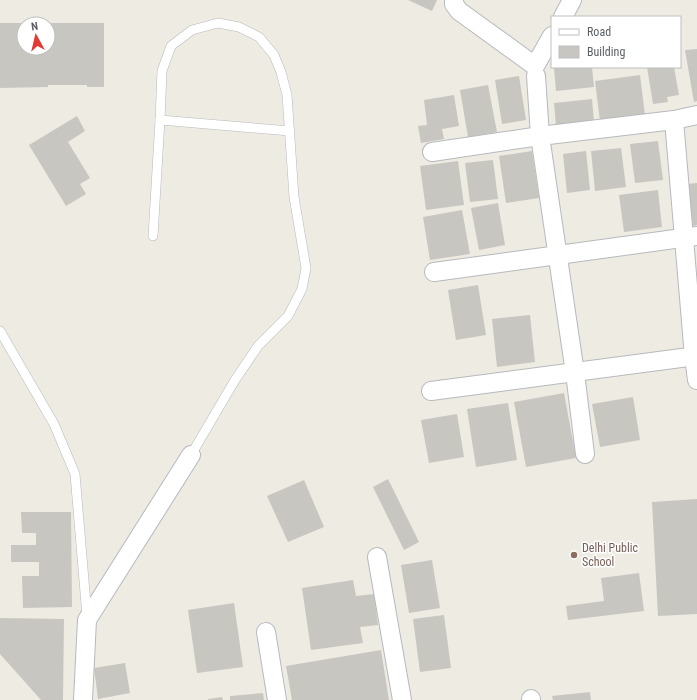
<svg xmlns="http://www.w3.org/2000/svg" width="697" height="700" viewBox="0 0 697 700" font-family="'Roboto Condensed',sans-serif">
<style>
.building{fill:#c8c6c0}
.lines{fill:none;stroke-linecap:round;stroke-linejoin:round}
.lane-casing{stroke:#b6b9bd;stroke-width:10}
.street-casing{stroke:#b6b9bd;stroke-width:20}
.lane{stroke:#fff;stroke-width:9}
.street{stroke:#fff;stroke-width:18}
.education-dot{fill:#8d6e63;stroke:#fff;stroke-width:1.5}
.labels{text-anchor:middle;stroke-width:3;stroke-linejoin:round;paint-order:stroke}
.education-label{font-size:12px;fill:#785e54;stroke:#fff;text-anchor:start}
</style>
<rect width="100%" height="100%" fill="#eeebe3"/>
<g class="building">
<path d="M 408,0 L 437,0 L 432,11 Z"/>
<path d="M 0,23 L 24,23 L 24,48 L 48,48 L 48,23 L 104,23 L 104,87 L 87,87 L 87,85 L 48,85 L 48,87 L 0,88 Z"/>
<path d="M 697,49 L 697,101 L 694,102 L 685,50 Z"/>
<path d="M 566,67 L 592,67 L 594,87 L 556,91 L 554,68 Z"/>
<path d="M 647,67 L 674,67 L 679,95 L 667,97 L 668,102 L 653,104 Z"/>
<path d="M 640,75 L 645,115 L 600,121 L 595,81 Z"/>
<path d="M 519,76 L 526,120 L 502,124 L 495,80 Z"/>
<path d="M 488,85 L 497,132 L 468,137 L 460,90 Z"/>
<path d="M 454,95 L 459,126 L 442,129 L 444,139 L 421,143 L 418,126 L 427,125 L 424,100 Z"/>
<path d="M 592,99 L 594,122 L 556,126 L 554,103 Z"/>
<path d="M 77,116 L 85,131 L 68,142 L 90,178 L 80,184 L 86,194 L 66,206 L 29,145 Z"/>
<path d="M 658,141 L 663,180 L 635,183 L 630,144 Z"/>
<path d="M 621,148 L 626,187 L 595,191 L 591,151 Z"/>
<path d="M 532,151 L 539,198 L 506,203 L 499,156 Z"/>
<path d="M 586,151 L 590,190 L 567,193 L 563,154 Z"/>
<path d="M 493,160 L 498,199 L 470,202 L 465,163 Z"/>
<path d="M 458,161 L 464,205 L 426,210 L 420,166 Z"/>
<path d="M 697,183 L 697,225 L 693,226 L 688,184 Z"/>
<path d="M 658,190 L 662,227 L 624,232 L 619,195 Z"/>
<path d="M 498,203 L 505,245 L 479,250 L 471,208 Z"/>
<path d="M 462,210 L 470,254 L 430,260 L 423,217 Z"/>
<path d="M 478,285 L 486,335 L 456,340 L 448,290 Z"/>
<path d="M 530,315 L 535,362 L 497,367 L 492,319 Z"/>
<path d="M 564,393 L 576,458 L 526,467 L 514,402 Z"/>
<path d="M 633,397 L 640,440 L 600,447 L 592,404 Z"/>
<path d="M 508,403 L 517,460 L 476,467 L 467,409 Z"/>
<path d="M 457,414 L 464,457 L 429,463 L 421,420 Z"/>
<path d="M 388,479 L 419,542 L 404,550 L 373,487 Z"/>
<path d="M 304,480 L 324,527 L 288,542 L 267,496 Z"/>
<path d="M 697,499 L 697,614 L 658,616 L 652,502 Z"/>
<path d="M 21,512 L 71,512 L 72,607 L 23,608 L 22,576 L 39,576 L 39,562 L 11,562 L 11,545 L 36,545 L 36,533 L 22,533 Z"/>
<path d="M 432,560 L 440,608 L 409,613 L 401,565 Z"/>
<path d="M 639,573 L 644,611 L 568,620 L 566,606 L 604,601 L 601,578 Z"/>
<path d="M 353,580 L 356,596 L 374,594 L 378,625 L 360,627 L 363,643 L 311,650 L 302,588 Z"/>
<path d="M 234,603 L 243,667 L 197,673 L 188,610 Z"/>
<path d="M 444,615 L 451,668 L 420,672 L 413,619 Z"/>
<path d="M 0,618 L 64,619 L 63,700 L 41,700 L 0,654 Z"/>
<path d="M 381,650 L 389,700 L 292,700 L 286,666 Z"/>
<path d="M 125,663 L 130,693 L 98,699 L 94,668 Z"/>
<path d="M 590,692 L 591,700 L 553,700 L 552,696 Z"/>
<path d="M 263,693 L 264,700 L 230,700 L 230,696 Z"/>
<path d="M 222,697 L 223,700 L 208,700 L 208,699 Z"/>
</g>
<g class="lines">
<g class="lane-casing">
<g id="lane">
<path d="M 160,120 L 290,131"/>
<path d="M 153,236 L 160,120 L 162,71 L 171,46 L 192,30 L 218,23 L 239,27 L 259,37 L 274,55 L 281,72 L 287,95 L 294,197 L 306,268 L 302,289 L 288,316 L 258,346 L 235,380 L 191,455"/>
<path d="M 0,331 L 54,424 L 75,474 L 87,616"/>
</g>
</g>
<g class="street-casing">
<g id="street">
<path d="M 454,0 L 454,4 L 459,11 L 535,66 L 552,36"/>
<path d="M 563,17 L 572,0"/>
<path d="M 536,76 L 540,136 L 575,373 L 585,454"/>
<path d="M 674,120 L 694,357 L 697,380"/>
<path d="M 432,152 L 540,136 L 674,120 L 697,115"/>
<path d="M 434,272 L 697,236"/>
<path d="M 431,391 L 697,356"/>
<path d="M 377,557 L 402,700"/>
<path d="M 266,632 L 277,700"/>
<path d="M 531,699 L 531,700"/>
<path d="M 83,700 L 87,620 L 191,455"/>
</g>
</g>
<use href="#lane" class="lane"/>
<use href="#street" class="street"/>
</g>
<circle class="education-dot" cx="574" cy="555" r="4"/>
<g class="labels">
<g class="education-label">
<text x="582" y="552">Delhi Public<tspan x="582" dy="14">School</tspan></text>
</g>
</g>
<rect x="551" y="16" width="130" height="52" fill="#ffffff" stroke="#bdbfc1"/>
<rect x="559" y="29" width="20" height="6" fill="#ffffff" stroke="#bdbfc1"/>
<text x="587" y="36" font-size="12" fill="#5b5f63">Road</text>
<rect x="559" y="46" width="20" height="12" fill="#c8c6c0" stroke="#bdbfc1"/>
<text x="587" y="56" font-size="12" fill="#5b5f63">Building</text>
<g transform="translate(36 36) rotate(352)"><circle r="19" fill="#ffffff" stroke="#bdbfc1"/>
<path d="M0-3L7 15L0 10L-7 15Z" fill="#e33b34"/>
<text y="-6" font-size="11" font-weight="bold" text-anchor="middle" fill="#5b5f63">N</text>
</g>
</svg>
